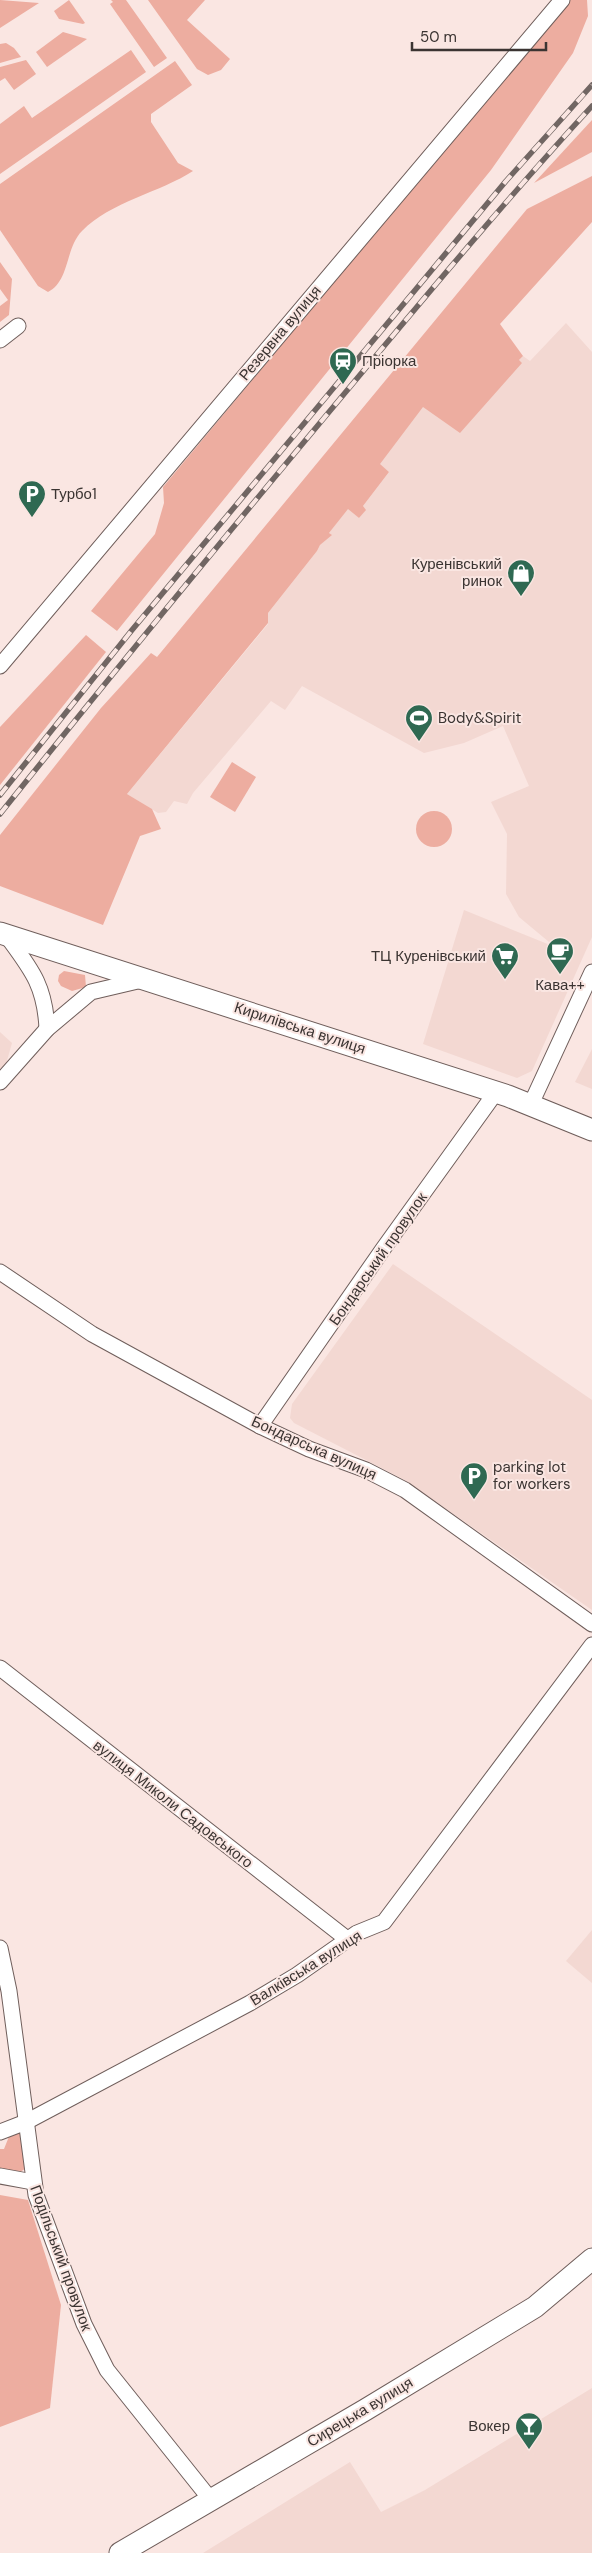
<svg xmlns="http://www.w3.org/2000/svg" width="592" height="2553" viewBox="0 0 592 2553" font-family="'DM Sans',sans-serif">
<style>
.built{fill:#f3d8d2}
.green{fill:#edada0}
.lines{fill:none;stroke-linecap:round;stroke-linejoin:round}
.street-casing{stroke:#6f5e5b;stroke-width:17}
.secondary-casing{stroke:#6f5e5b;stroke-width:23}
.street{stroke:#fff;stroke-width:15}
.secondary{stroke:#fff;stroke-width:21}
.rail-casing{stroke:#716663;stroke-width:5.5}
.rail{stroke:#fae6e2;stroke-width:4;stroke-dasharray:11;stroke-linecap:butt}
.labels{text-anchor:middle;stroke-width:4;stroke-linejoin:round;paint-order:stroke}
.street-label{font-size:15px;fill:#3b3432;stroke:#fae6e2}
.poi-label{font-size:15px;fill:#3b3432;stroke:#fae6e2;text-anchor:start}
</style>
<rect width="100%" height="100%" fill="#fae6e2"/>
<g class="built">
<path d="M 566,323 L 592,352 L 592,937 L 532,1071 L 517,1078 L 423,1044 L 464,910 L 555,947 L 519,917 L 506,894 L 507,834 L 491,802 L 529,786 L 503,726 L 464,743 L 424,753 L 302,686 L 285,710 L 271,701 L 193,793 L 187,804 L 174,801 L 166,812 L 158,813 L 127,794 L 268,624 L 268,613 L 317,551 L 320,545 L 331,535 L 329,533 L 348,508 L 359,518 L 365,510 L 363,506 L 389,472 L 379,464 L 423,406 L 519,360 L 523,356 L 530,361 Z"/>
<path d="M 0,1032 L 12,1043 L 4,1071 L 0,1075 Z"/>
<path d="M 592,1049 L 592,1089 L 575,1082 Z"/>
<path d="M 393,1264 L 592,1400 L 592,1610 L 403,1479 L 294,1423 L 290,1418 L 292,1404 Z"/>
<path d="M 592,1930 L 592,1983 L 566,1961 Z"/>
<path d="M 592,2388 L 592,2553 L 203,2553 L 350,2462 L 381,2512 L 425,2490 Z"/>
</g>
<g class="green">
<path d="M 0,0 L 39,3 L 0,28 Z"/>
<path d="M 69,0 L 85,23 L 83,24 L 59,19 L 54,11 Z"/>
<path d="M 111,0 L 126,0 L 167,58 L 154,67 L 110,4 L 113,2 Z"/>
<path d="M 148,0 L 205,0 L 187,20 L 230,59 L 221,70 L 208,75 L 197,69 Z"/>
<path d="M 569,0 L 587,0 L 588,16 L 573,53 L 491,170 L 117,631 L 91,611 L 155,534 L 164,503 L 163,487 Z"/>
<path d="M 63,32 L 87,39 L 47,67 L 36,52 Z"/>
<path d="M 6,43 L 14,48 L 21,57 L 0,63 L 0,44 Z"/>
<path d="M 131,50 L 146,72 L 0,174 L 0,124 L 24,106 L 32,118 Z"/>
<path d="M 26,60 L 36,74 L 14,90 L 5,78 L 0,81 L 0,67 Z"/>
<path d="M 175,61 L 192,85 L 151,114 L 151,122 L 178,163 L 193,171 C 161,192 110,202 82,231 C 65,248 70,281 48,292 L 38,286 L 0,230 L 0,184 Z"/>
<path d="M 592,120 L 592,152 L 534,183 Z"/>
<path d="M 592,176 L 592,222 L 500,324 L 523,356 L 519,360 L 522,363 L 460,433 L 423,407 L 380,464 L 389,472 L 363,506 L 366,510 L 359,518 L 348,509 L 329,533 L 332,535 L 320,545 L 317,551 L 268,613 L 268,623 L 127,794 L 152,809 L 161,829 L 140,836 L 103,925 L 0,886 L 0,835 L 101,708 L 151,653 L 157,657 L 527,209 Z"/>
<path d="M 0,262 L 12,279 L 9,315 L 0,322 L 0,306 L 8,300 L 0,289 Z"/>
<path d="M 86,635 L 106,652 L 0,785 L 0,727 Z"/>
<path d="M 232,762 L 256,777 L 235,812 L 210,797 Z"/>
<circle cx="434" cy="829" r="18"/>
<path d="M 64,971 L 85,975 L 86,987 L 72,991 L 61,986 L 58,981 L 59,975 Z"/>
<path d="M 19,2132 L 25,2137 L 26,2168 L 19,2173 L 0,2170 L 0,2149 L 4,2149 L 10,2134 Z"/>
<path d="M 0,2195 L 28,2200 L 61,2305 L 50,2408 L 0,2427 Z"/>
</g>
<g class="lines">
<g class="street-casing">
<g id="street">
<path d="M 0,340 L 18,326"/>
<path d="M 0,666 L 562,0"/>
<path d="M 6,935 C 31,969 45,985 47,1029"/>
<path d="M 0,1082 L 47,1029 L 91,992 L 142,980"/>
<path d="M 531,1104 L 592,972"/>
<path d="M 0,1272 L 92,1334 L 260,1426 L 309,1449 L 366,1470 L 405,1490 L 592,1624"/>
<path d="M 260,1426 L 383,1249 L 496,1092"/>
<path d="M 0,1668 L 347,1939"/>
<path d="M 0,1948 L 9,1991 L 36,2195 L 84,2324 L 107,2370 L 211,2500"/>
<path d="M 0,2132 L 26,2122 L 250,2003 L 297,1975 L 357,1933 L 384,1922 L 592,1645"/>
<path d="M 0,2176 L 33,2182"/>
</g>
</g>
<g class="secondary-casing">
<g id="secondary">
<path d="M 0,933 L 508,1096 L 592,1130"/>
<path d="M 120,2553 L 365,2410 L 535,2307 L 592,2259"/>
</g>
</g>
<use href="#street" class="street"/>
<use href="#secondary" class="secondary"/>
<g class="rail-casing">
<g id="rail">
<path d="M 0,795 L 132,630 L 506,181 L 592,85"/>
<path d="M 0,814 C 108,679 218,545 329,412 C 415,309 501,205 592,106"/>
</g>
</g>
<use href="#rail" class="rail"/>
</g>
<defs>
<g id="station-pin" transform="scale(1.4375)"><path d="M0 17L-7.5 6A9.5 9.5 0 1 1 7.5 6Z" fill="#2f6952" stroke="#fae6e2"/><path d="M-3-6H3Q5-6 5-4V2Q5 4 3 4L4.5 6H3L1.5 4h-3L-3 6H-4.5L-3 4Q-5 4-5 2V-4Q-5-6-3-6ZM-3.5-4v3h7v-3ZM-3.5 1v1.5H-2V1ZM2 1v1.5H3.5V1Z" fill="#fff"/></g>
<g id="parking-pin" transform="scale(1.4375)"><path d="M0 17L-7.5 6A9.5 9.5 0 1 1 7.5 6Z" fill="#2f6952" stroke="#fae6e2"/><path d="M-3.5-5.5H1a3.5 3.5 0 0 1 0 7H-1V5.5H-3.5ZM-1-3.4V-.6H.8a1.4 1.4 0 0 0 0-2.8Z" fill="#fff"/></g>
<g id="shop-pin" transform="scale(1.4375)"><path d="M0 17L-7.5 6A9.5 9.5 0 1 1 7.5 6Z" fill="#2f6952" stroke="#fae6e2"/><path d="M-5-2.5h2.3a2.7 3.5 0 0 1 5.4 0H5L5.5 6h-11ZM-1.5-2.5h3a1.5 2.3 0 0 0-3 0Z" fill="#fff"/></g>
<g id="stadium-pin" transform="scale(1.4375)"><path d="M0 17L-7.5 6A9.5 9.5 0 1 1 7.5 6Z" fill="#2f6952" stroke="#fae6e2"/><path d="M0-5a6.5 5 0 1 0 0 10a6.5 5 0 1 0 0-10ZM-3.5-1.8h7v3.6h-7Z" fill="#fff"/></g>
<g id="cafe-pin" transform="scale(1.4375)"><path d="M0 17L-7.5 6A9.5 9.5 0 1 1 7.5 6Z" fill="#2f6952" stroke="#fae6e2"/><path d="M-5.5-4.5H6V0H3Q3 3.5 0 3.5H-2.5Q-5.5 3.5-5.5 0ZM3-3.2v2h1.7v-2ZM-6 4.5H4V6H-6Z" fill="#fff"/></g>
<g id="supermarket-pin" transform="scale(1.4375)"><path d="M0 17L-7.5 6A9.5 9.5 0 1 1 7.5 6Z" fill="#2f6952" stroke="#fae6e2"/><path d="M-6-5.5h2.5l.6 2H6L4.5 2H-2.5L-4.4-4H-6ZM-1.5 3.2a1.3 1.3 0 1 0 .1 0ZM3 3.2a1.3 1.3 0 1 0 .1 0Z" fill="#fff"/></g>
<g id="bar-pin" transform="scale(1.4375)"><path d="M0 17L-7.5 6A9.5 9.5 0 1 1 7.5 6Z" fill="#2f6952" stroke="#fae6e2"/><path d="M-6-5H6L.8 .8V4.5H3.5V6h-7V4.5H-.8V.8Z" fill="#fff"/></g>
</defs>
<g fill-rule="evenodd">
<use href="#station-pin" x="343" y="361"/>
<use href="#parking-pin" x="32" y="494"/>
<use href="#shop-pin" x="521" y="573"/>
<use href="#stadium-pin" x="419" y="718"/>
<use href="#cafe-pin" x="560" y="951"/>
<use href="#supermarket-pin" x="505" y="956"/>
<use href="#parking-pin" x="474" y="1476"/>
<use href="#bar-pin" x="529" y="2426"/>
</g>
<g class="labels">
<g class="street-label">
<text transform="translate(280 333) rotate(-50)" y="5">Резервна вулиця</text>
<text transform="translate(300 1028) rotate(18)" y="5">Кирилівська вулиця</text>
<text transform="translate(378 1259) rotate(-55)" y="5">Бондарський провулок</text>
<text transform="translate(314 1448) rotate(24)" y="5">Бондарська вулиця</text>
<text transform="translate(173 1804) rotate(38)" y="5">вулиця Миколи Садовського</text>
<text transform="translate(306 1968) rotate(-32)" y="5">Валківська вулиця</text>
<text transform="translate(61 2258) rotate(70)" y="5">Подільський провулок</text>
<text transform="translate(360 2412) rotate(-31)" y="5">Сирецька вулиця</text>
</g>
<g class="poi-label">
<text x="362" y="366">Пріорка</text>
<text x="51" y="499">Турбо1</text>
<text x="502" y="569" text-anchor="end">Куренівський<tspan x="502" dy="17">ринок</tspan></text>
<text x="438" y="723">Body&amp;Spirit</text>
<text x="486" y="961" text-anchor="end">ТЦ Куренівський</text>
<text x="560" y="990" text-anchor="middle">Кава++</text>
<text x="493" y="1472">parking lot<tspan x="493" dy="17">for workers</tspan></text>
<text x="510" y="2431" text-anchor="end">Вокер</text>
</g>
</g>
<path d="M412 42v8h134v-8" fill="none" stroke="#3b3432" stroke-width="2.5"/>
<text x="420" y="42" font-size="15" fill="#3b3432" stroke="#fae6e2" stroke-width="4" paint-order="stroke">50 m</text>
</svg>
